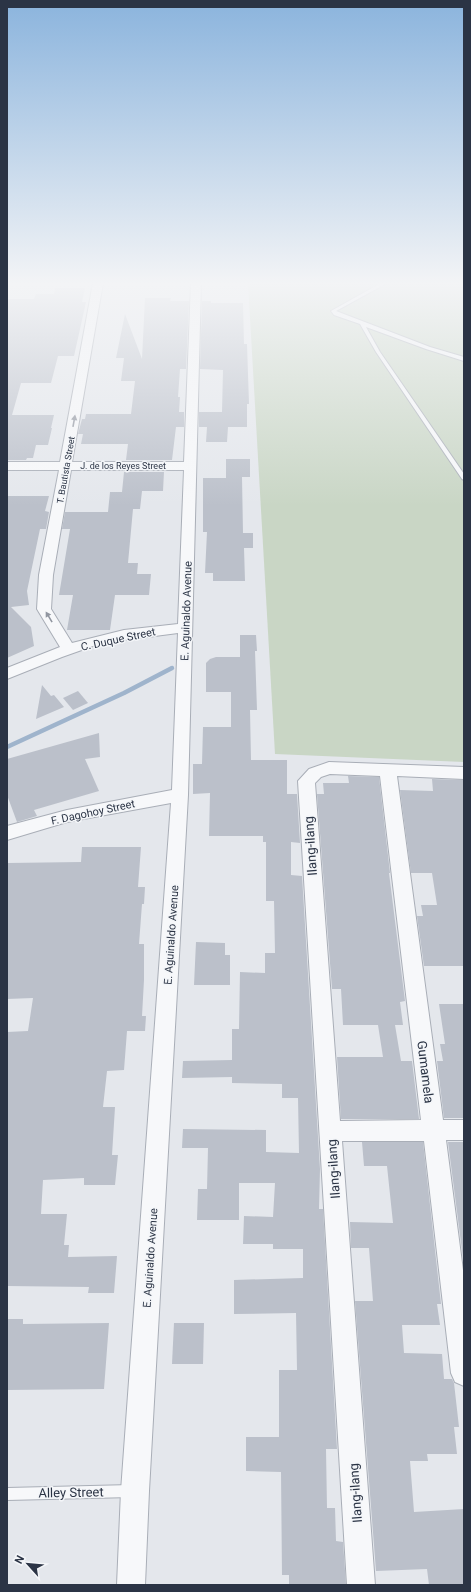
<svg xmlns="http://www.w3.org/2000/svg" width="471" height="1592" viewBox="0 0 471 1592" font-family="Roboto,sans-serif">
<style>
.green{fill:#c9d6c5}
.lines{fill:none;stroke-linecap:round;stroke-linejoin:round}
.stream{stroke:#9fb4cc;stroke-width:4.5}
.building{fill:#bbc0ca}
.lane-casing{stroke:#a9aeb7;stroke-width:2}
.street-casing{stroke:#a9aeb7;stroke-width:2}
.lane{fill:#f7f8fa;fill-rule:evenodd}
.street{fill:#f7f8fa;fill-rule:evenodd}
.oneway{fill:#9196a0}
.labels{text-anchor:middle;stroke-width:3;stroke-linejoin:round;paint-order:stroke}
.far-street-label{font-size:9px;fill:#2b3445;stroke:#f4f6f9}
.street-label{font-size:11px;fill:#2b3445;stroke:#f4f6f9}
.near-street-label{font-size:13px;fill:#2b3445;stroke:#f4f6f9}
</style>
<rect width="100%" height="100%" fill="#e4e7ec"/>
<path class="green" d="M 248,283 L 464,283 L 464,762 L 275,754 Z"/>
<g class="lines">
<path class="stream" d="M 7,747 L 124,693 L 172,668"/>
</g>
<g class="building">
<path d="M 55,288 L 85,288 L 82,302 L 86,302 L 74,356 L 58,356 L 51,383 L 21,383 L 12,415 L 54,415 L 51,428 L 52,428 L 48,445 L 36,445 L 33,458 L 27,458 L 26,460 L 7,460 L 7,299 L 34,299 L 36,294 L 54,294 Z"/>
<path d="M 145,298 L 171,298 L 170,301 L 189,301 L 186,369 L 180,369 L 178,397 L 180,397 L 179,412 L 184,412 L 184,427 L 176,427 L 172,460 L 126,460 L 128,444 L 81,444 L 83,434 L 78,434 L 82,419 L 85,419 L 86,414 L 131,414 L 135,381 L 121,381 L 124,358 L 116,358 L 125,314 L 142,359 Z"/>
<path d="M 202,301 L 211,301 L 211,303 L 243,303 L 244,344 L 247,344 L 249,404 L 247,404 L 247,427 L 228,427 L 227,442 L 206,442 L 207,427 L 199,427 L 199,412 L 222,412 L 223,370 L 200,369 Z"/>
<path d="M 226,459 L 250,459 L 250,477 L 242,477 L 243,533 L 253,533 L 253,548 L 244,548 L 245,581 L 213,581 L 213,573 L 205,573 L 207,532 L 203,532 L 203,478 L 226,478 Z"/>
<path d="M 124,472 L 164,472 L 163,491 L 142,491 L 140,509 L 133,509 L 128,563 L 138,563 L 137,574 L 151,574 L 149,595 L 115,595 L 110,630 L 67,630 L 73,595 L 59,595 L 70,529 L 62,529 L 65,512 L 108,512 L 110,492 L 122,492 Z"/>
<path d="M 7,496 L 49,496 L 45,511 L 49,512 L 46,529 L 40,529 L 27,591 L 29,605 L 11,607 L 31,627 L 34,646 L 7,658 Z"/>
<path d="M 240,635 L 256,635 L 257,651 L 255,651 L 257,710 L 250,710 L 251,760 L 287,760 L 287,794 L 297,794 L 300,843 L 291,842 L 291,875 L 302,876 L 320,1169 L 319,1209 L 323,1209 L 337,1449 L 326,1449 L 327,1508 L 335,1508 L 336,1541 L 343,1542 L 346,1585 L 289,1585 L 289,1575 L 282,1575 L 281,1472 L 246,1471 L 246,1437 L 279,1437 L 279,1370 L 297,1370 L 296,1313 L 234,1314 L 234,1280 L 303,1278 L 303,1249 L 273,1249 L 273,1244 L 243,1244 L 244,1216 L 273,1217 L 275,1183 L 239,1183 L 239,1220 L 197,1220 L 198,1189 L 207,1189 L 208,1148 L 182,1148 L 183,1129 L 266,1130 L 266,1152 L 299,1153 L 298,1098 L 282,1098 L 282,1084 L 232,1083 L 232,1077 L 182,1078 L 183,1061 L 232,1060 L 232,1029 L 239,1029 L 240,972 L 265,973 L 265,953 L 275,953 L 274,901 L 266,901 L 266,842 L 263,842 L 263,836 L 209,836 L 210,793 L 193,794 L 193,764 L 202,764 L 203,727 L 231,727 L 231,692 L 206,692 L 206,663 L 210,659 L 216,657 L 240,657 Z"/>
<path d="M 42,685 L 51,696 L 54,695 L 64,707 L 36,719 Z"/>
<path d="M 78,691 L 88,703 L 73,710 L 63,698 Z"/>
<path d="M 99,733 L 100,757 L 85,759 L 99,791 L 34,810 L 37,816 L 17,822 L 7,795 L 7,759 Z"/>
<path d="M 348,776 L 379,777 L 390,873 L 389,873 L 405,1001 L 400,1002 L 403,1025 L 395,1025 L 401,1061 L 412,1061 L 419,1119 L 341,1119 L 337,1057 L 383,1057 L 378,1025 L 343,1025 L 341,989 L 332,989 L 317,794 L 324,794 L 323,783 L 349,783 Z"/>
<path d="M 432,779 L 464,780 L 464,966 L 424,966 L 417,916 L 423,916 L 421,905 L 437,905 L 432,873 L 411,873 L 400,790 L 433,791 Z"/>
<path d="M 82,847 L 141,847 L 138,887 L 145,887 L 144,904 L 142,904 L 139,944 L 144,944 L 144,980 L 142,1016 L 146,1016 L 145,1031 L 127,1031 L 124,1070 L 107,1071 L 103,1107 L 115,1107 L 112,1155 L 118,1155 L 115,1185 L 84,1185 L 84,1178 L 43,1180 L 41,1214 L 67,1214 L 64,1245 L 69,1245 L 68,1257 L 117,1256 L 114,1293 L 88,1293 L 89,1287 L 7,1286 L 7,1032 L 28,1031 L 33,998 L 7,999 L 7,863 L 81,862 Z"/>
<path d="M 196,942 L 225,943 L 225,955 L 230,955 L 230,985 L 194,985 Z"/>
<path d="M 439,1004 L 464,1004 L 464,1118 L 444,1118 L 437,1061 L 443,1061 L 440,1044 L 445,1044 Z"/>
<path d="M 362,1142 L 423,1142 L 441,1304 L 437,1304 L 440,1325 L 402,1325 L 404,1353 L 442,1354 L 444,1379 L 452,1379 L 454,1383 L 459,1427 L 454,1427 L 457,1454 L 427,1454 L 428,1461 L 410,1461 L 414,1512 L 464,1509 L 464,1585 L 429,1585 L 427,1569 L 376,1571 L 355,1301 L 373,1301 L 369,1248 L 351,1248 L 350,1222 L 393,1223 L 387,1166 L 364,1166 Z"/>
<path d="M 448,1142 L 464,1142 L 464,1266 Z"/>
<path d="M 7,1319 L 23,1319 L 23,1324 L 109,1323 L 104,1389 L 7,1390 Z"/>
<path d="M 174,1323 L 204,1323 L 203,1364 L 172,1364 Z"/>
</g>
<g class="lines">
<g class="lane-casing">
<g id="lane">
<path d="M 381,283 L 387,283 L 336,311 L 430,347 L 464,357 L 464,361 L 426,349 L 366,327 L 380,352 L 464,474 L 464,480 L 462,479 L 376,352 L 360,324 L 334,315 L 331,311 Z"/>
<path d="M 132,1485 L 136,1487 L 138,1491 L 136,1495 L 132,1497 L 7,1500 L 7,1488 Z"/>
</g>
</g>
<g class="street-casing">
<g id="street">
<path d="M 93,283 L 103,283 L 72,462 L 184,462 L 191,283 L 201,283 L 188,795 L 149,1491 L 145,1585 L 117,1585 L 121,1491 L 171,803 L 67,822 L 7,840 L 7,826 L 67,810 L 172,790 L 178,633 L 124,640 L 93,646 L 62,657 L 7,679 L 7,668 L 60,647 L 37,609 L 39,575 L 59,470 L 7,470 L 7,462 L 60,462 ZM 71,470 L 184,470 L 178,624 L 124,630 L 72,643 L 51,609 L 53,575 Z"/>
<path d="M 329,762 L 464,767 L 464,779 L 397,776 L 443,1120 L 464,1120 L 464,1140 L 446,1140 L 464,1278 L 464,1386 L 455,1382 L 451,1373 L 424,1141 L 342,1141 L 375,1585 L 347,1585 L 298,781 L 309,769 ZM 330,774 L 380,776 L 421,1120 L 340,1121 L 315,783 L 321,777 Z"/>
</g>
</g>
<use href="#lane" class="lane"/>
<use href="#street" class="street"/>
</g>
<defs><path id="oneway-solid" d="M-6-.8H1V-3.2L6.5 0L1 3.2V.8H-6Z"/></defs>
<g class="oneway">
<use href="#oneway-solid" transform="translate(74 421) rotate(-80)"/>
<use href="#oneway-solid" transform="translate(49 617) rotate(-121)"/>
</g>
<linearGradient id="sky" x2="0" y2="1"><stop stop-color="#8bb4dd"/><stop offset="0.56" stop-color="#f3f4f6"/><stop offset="1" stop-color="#f3f4f6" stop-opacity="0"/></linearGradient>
<rect width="471" height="506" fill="url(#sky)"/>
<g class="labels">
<g class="far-street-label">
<text x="123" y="469">J. de los Reyes Street</text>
<text transform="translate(66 470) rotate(-80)" y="3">T. Bautista Street</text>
</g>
<g class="street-label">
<text transform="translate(186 611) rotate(-88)" y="4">E. Aguinaldo Avenue</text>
<text transform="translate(118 639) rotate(-12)" y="4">C. Duque Street</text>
<text transform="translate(93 812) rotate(-12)" y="4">F. Dagohoy Street</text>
<text transform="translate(171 935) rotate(-86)" y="4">E. Aguinaldo Avenue</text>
<text transform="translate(150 1258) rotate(-86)" y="4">E. Aguinaldo Avenue</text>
</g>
<g class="near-street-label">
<text transform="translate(310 846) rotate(-94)" y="5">Ilang-ilang</text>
<text transform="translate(426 1072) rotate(83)" y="5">Gumamela</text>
<text transform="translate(333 1169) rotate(-94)" y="5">Ilang-ilang</text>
<text transform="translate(71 1492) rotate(-1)" y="5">Alley Street</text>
<text transform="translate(355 1493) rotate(-94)" y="5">Ilang-ilang</text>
</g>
</g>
<rect width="471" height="1592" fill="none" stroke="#2b3445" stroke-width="16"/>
<g transform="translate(28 1564) rotate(297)" stroke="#f4f6f9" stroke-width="3" paint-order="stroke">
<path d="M0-3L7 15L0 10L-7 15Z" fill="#2b3445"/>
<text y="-6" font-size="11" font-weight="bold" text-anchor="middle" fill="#2b3445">N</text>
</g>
</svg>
